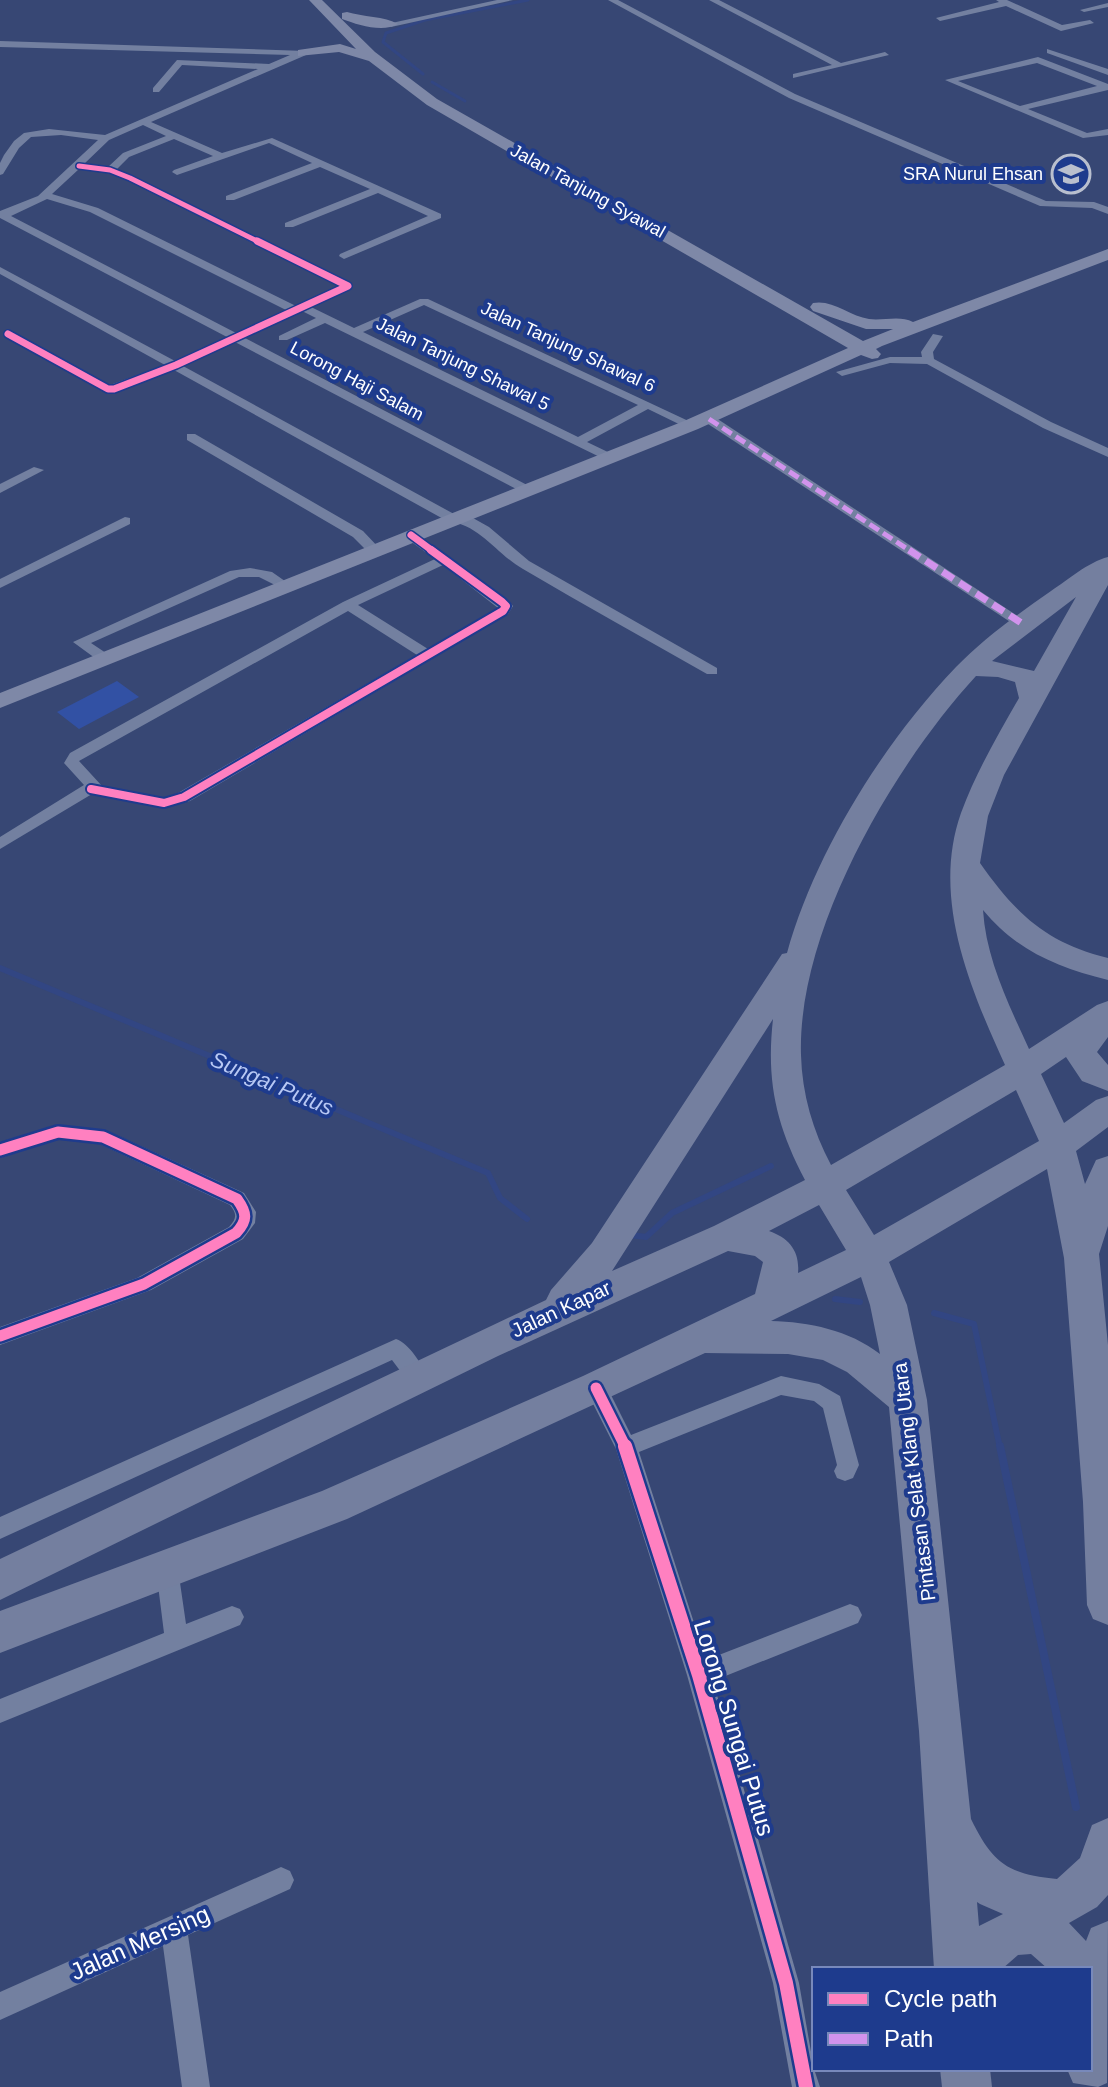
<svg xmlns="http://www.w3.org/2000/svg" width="1108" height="2087" viewBox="0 0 1108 2087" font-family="Arial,sans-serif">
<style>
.green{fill:#3251a4}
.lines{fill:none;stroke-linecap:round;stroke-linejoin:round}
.stream-far2{stroke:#324683;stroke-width:3}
.stream-far1{stroke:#324683;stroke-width:6}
.stream{stroke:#324683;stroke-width:8}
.street{fill:#7380a0;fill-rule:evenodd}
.primary{fill:#7e88a7;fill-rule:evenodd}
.highway{fill:#747f9f;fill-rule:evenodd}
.quiet-far1{stroke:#d193ec;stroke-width:5;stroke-dasharray:11 5;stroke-linecap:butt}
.quiet{stroke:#d193ec;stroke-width:7;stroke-dasharray:13 7;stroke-linecap:butt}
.cycleway-far4-casing{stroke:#1e3b8d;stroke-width:8}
.cycleway-far3-casing{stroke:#1e3b8d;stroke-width:10}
.cycleway-far2-casing{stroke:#1e3b8d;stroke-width:12}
.cycleway-far1-casing{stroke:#1e3b8d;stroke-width:16}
.cycleway-casing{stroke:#1e3b8d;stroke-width:19}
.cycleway-far4{stroke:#ff80c0;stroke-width:5}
.cycleway-far3{stroke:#ff80c0;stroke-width:7}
.cycleway-far2{stroke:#ff80c0;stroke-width:8}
.cycleway-far1{stroke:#ff80c0;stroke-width:11}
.cycleway{stroke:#ff80c0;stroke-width:14}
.labels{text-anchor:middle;stroke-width:8;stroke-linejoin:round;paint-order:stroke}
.far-poi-label{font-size:18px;fill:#fff;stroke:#1e3b8d;text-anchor:end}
.far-street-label{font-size:18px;fill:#fff;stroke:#1e3b8d}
.street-label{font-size:20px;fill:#fff;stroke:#1e3b8d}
.water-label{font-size:22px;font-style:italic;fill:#b8c8f4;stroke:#1e3b8d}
.near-street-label{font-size:24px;fill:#fff;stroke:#1e3b8d}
</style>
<rect width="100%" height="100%" fill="#374774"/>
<path class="green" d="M 117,681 L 139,697 L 79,729 L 57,712 Z"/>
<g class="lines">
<g class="stream-far2">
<path d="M 423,74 L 383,42 L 386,33 L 425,20 L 528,0"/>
<path d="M 432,82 L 465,101"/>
</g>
<g class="stream-far1">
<path d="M 0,968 L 488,1173 L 500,1198 L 527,1219"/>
<path d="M 630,1235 L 646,1237 L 672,1213 L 771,1166"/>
<path d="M 835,1299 L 860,1302"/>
<path d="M 934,1313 L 974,1324 L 1000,1448"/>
</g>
<path class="stream" d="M 1000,1446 L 1076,1807"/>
<g class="street">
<path d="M 497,0 L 513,0 L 391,27 L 387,24 Z"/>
<path d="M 608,0 L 618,0 L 795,94 L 1046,201 L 1094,202 L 1108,207 L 1108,214 L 1092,208 L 1040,206 L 789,98 Z"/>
<path d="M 709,0 L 719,0 L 841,63 L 885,52 L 889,55 L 793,78 L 793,74 L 832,65 Z"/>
<path d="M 996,0 L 1007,0 L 1062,25 L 1090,20 L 1094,23 L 1061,31 L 1006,6 L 940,21 L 936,18 L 999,2 Z"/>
<path d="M 1108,3 L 1108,7 L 1084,12 L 1080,10 Z"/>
<path d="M 0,41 L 306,51 L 306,55 L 151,122 L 222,153 L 272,138 L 441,214 L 441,218 L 344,259 L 339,256 L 340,254 L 428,216 L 378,193 L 293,227 L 285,227 L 285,223 L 370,189 L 320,167 L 234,200 L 226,200 L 226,196 L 312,163 L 269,143 L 177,175 L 172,172 L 174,170 L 213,156 L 174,139 L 129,157 L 117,169 L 352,284 L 352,288 L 311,307 L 354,328 L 420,299 L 428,299 L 697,425 L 687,428 L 648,409 L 587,442 L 612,454 L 614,457 L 608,461 L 325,323 L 287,340 L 279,340 L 279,336 L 316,318 L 302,311 L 245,338 L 529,486 L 529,492 L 524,493 L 235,342 L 183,366 L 454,514 L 464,513 L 489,527 L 529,561 L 717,668 L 717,674 L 707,674 C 646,639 584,605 523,569 C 495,553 481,525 447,521 L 174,370 L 118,392 L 108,393 L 4,336 L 4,332 L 12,332 L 110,385 L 165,365 L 0,274 L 0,267 L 175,361 L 227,337 L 0,218 L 0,211 L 38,196 L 98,140 L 61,135 L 31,137 L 19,148 L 3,174 L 0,175 L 0,163 L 4,155 L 14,141 L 24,133 L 49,129 L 105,135 L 258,69 L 182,65 L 159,92 L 153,92 L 153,88 L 177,60 L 269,64 L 290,55 L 0,47 ZM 143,125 L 166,136 L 123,153 L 108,167 L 84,164 L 109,140 ZM 79,169 L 108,173 L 127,180 L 339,286 L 296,306 L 98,208 L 52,194 ZM 47,199 L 90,212 L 286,310 L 236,333 L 11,216 ZM 424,305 L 638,405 L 578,437 L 363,332 Z"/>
<path d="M 1047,49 L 1108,69 L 1108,75 L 1047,53 Z"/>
<path d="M 1038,57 L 1108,84 L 1108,90 L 1028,109 L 1087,133 L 1108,129 L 1108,135 L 1083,138 L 945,80 ZM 1037,63 L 1097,86 L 1020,106 L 958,81 Z"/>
<path d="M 933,334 L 943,336 L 933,352 L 934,359 L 1051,422 L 1108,448 L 1108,457 L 1043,428 L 927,364 L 890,363 L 842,376 L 836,372 L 890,357 L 922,357 L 921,352 Z"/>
<path d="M 709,415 L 713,416 L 1030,624 L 1023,628 L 1018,627 L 705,422 L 705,416 Z"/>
<path d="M 187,434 L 195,434 L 363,531 L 381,550 L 379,553 L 369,553 L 353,537 L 187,440 Z"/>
<path d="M 34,467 L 44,470 L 0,493 L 0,484 Z"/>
<path d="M 125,517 L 130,518 L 130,524 L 0,588 L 0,579 Z"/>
<path d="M 411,531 L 507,599 L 513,606 L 508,614 L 190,801 L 164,808 L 92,794 L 0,849 L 0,837 L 84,785 L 64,763 L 70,753 L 343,602 L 435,559 L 406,538 L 404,535 ZM 443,565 L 498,608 L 428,649 L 358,605 ZM 348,611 L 417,655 L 178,793 L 164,798 L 102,786 L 79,761 Z"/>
<path d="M 250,568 L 272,572 L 292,586 L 285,590 L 259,577 L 239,577 L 91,643 L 109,655 L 109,661 L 99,661 L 73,642 L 230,571 Z"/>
<path d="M 58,1125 L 110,1132 L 244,1193 L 256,1212 L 255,1223 L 243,1239 L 151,1290 L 0,1345 L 0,1327 L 137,1278 L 229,1227 C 237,1218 237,1214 230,1205 L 100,1144 L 58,1139 L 0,1158 L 0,1142 Z"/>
<path d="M 396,1339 C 410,1344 421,1364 428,1377 L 424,1384 L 417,1386 L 410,1384 L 392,1360 L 0,1539 L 0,1517 Z"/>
<path d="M 781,1376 L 819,1384 L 840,1396 L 859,1465 L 853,1478 L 845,1481 L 837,1478 L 834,1471 L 837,1465 L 823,1408 L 814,1401 L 781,1395 L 639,1452 L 706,1660 L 850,1604 L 858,1607 L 862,1615 L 858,1623 L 713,1681 L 799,1983 L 814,2069 L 820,2087 L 792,2087 L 773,1983 L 687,1675 L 616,1449 L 585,1388 L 588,1381 L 596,1379 L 604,1381 L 631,1435 Z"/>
<path d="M 167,1558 L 175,1561 L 178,1569 L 186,1624 L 232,1606 L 240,1609 L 244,1617 L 240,1625 L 0,1723 L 0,1699 L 164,1633 L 156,1569 L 159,1561 Z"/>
<path d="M 281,1867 L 290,1871 L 294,1880 L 290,1889 L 188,1935 L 210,2087 L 182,2087 L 163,1946 L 0,2020 L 0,1992 Z"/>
</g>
<g class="primary">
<path d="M 309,0 L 322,0 L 375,52 L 437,99 L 863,341 L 893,329 L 866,329 L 813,311 L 810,307 L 813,303 C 832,299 850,316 869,319 C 883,321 900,315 913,322 L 1108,249 L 1108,260 L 882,346 L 876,349 L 881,354 L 878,358 L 872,359 L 861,355 L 698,429 L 0,708 L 0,693 L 684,421 L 848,348 L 427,105 L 369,61 L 339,52 L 298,56 L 298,50 L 340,44 L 356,49 Z"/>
<path d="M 347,12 C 362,17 385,16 398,24 C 383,33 358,25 342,19 L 342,13 Z"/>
</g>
<g class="highway">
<path d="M 1108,557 L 1108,585 L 1004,775 L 988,816 L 980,863 C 1016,914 1046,943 1108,958 L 1108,980 C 1057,967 1017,951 983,910 C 986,959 1009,1005 1029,1049 L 1097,1005 L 1108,1001 L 1108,1037 L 1097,1052 L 1108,1065 L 1108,1091 L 1082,1081 L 1066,1057 L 1041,1074 L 1064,1123 L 1096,1100 L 1108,1096 L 1108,1127 L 1076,1151 L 1085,1184 L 1096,1160 L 1108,1156 L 1108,1226 L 1099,1254 L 1108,1345 L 1108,1625 L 1093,1619 L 1087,1605 L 1083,1502 L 1064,1258 L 1047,1169 L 889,1262 L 907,1305 L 927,1400 L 971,1819 C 993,1864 1008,1874 1057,1879 L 1080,1858 L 1092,1825 L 1108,1818 L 1108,1895 L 1097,1907 L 1069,1923 L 1086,1941 L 1091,1928 L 1108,1921 L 1107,2083 L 1098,2087 L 1073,2083 L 1067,2069 L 1090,2069 L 1090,1969 L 1048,1969 L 1031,1954 L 1018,1955 L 1002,1969 L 934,1969 L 919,1731 L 889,1407 L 847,1372 L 823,1360 L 788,1354 L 705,1353 L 347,1519 L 0,1653 L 0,1611 L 322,1491 L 583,1376 L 755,1294 L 763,1262 L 755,1256 L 728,1251 L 498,1356 L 0,1600 L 0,1559 L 546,1300 L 551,1290 L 592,1243 L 782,954 L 787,953 C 815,852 884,742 956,667 C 984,638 1018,614 1051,591 C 1068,580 1088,562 1108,557 ZM 1076,597 L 1034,671 L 992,661 ZM 976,676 L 998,677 L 1015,682 L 1019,698 C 998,735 976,772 961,813 C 931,898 970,988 1005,1065 L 831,1165 C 813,1131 802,1094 801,1055 C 797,930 894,765 976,676 ZM 773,1019 C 766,1081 776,1125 805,1180 L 714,1226 L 612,1271 ZM 1016,1090 L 1039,1141 L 874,1235 L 846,1190 ZM 819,1205 L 846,1250 L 798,1273 C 800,1251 789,1238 769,1231 ZM 861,1277 L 870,1305 L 880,1354 C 849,1330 809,1322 771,1321 ZM 977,1902 L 980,1904 L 1003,1914 L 979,1926 Z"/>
<path d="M 940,2069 L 990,2069 L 992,2087 L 942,2087 Z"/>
</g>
<path class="quiet-far1" d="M 709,419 L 912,552"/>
<path class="quiet" d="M 909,550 L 1023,624"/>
<g class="cycleway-far4-casing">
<path id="cycleway-far4" d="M 79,166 L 110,170 L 130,178 L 261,243"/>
</g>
<g class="cycleway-far3-casing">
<g id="cycleway-far3">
<path d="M 8,334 L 108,389 L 114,389 L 176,365 L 348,286 L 257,241"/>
<path d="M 411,535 L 434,552"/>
</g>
</g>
<g class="cycleway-far2-casing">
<path id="cycleway-far2" d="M 91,789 L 164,803 L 184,797 L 503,611 L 506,606 L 502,602 L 431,550"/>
</g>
<g class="cycleway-far1-casing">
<g id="cycleway-far1">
<path d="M 0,1150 L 58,1132 L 103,1137 L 237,1199 C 247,1213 248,1220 236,1233 L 144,1284 L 0,1336"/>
<path d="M 596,1388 L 626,1448"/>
</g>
</g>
<g class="cycleway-casing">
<path id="cycleway" d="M 625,1446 L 699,1675 L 786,1983 L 806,2087"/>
</g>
<use href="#cycleway-far4" class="cycleway-far4"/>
<use href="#cycleway-far3" class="cycleway-far3"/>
<use href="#cycleway-far2" class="cycleway-far2"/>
<use href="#cycleway-far1" class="cycleway-far1"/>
<use href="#cycleway" class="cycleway"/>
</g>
<defs>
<g id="school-ring" transform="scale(2)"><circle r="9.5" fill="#1e3b8d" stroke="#b9bfce" stroke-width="1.5"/><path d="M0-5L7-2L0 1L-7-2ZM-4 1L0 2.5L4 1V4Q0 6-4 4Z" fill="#b9bfce"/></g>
</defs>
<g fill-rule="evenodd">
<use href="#school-ring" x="1071" y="174"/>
</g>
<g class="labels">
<g class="far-poi-label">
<text x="1043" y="180">SRA Nurul Ehsan</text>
</g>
<g class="far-street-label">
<text transform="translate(588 191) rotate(29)" y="6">Jalan Tanjung Syawal</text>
<text transform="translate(568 347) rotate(25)" y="6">Jalan Tanjung Shawal 6</text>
<text transform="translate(463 364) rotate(26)" y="6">Jalan Tanjung Shawal 5</text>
<text transform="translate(357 381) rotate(28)" y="6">Lorong Haji Salam</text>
</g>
<g class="street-label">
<text transform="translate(561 1309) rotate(-25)" y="7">Jalan Kapar</text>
<text transform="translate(914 1482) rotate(-97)" y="7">Pintasan Selat Klang Utara</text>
</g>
<g class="water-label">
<text transform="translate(272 1083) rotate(23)" y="8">Sungai Putus</text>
</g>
<g class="near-street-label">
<text transform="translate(734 1728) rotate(73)" y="8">Lorong Sungai Putus</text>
<text transform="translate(140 1943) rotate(-24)" y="8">Jalan Mersing</text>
</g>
</g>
<rect x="812" y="1967" width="280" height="104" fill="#1e3b8d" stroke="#7889bb" stroke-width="2"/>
<rect x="828" y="1993" width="40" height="12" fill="#ff80c0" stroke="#7889bb" stroke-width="2"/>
<text x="884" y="2007" font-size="24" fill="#ffffff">Cycle path</text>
<rect x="828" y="2033" width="40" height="12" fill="#d193ec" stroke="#7889bb" stroke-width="2"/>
<text x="884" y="2047" font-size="24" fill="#ffffff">Path</text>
</svg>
